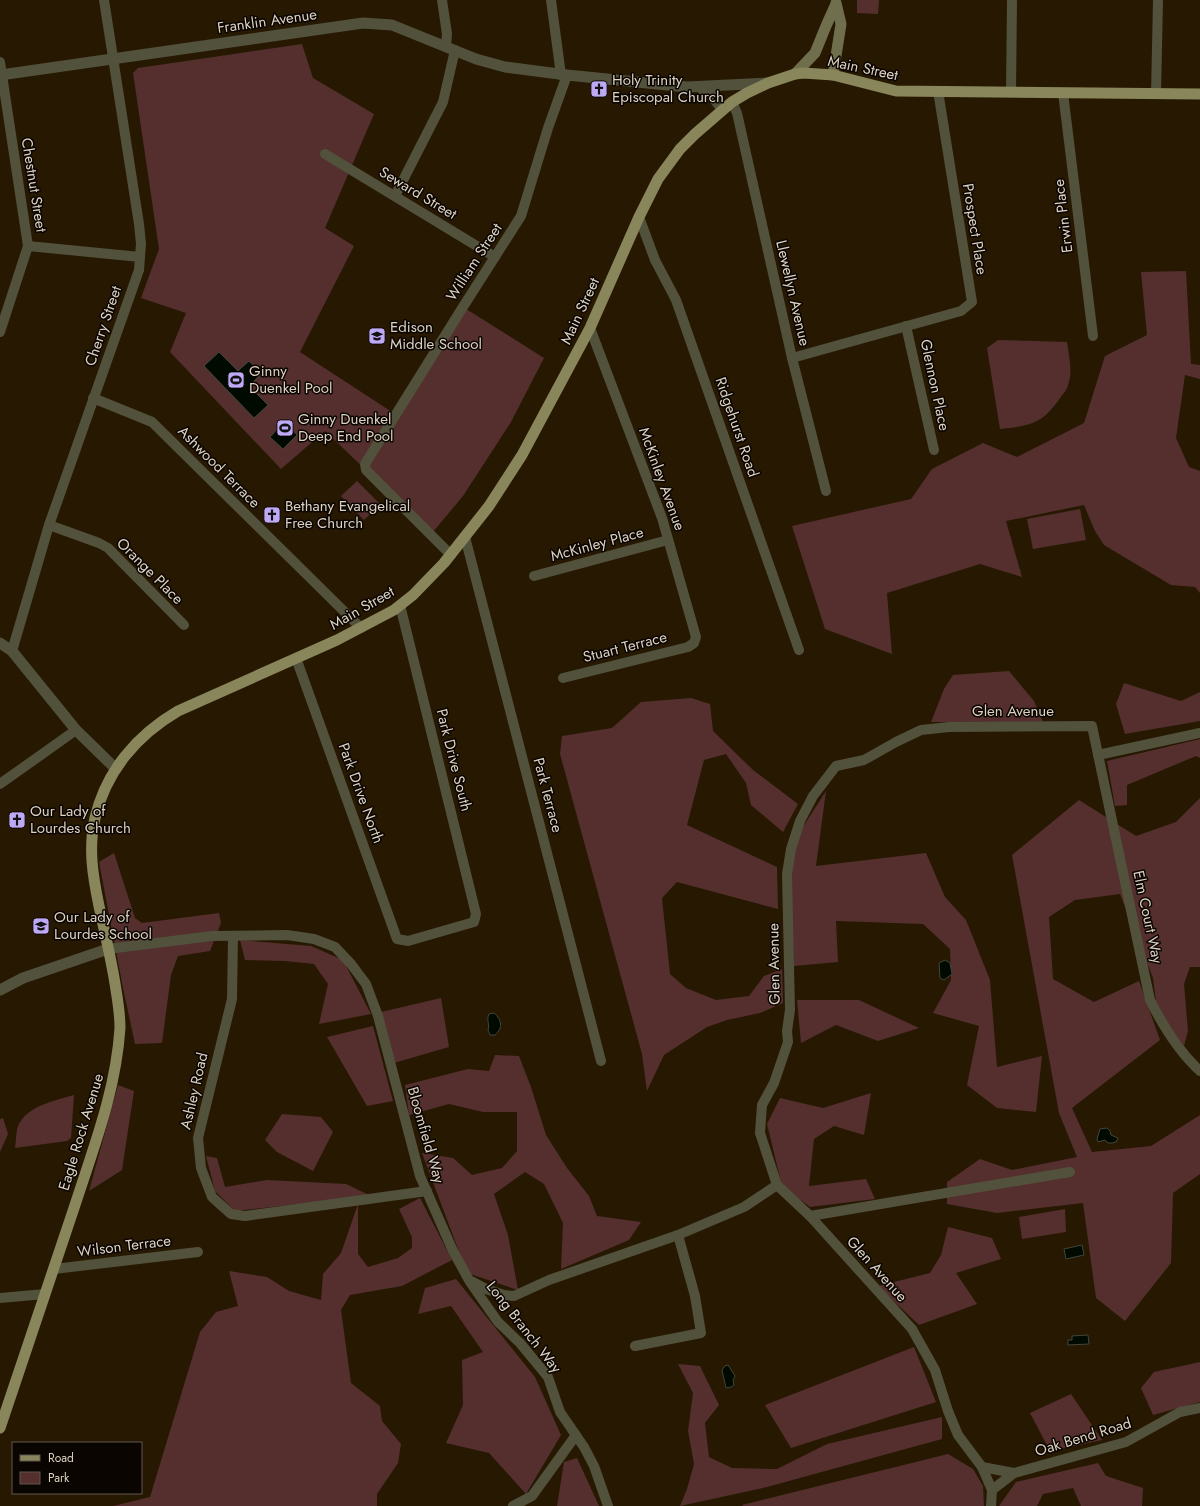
<svg xmlns="http://www.w3.org/2000/svg" width="1200" height="1506" viewBox="0 0 1200 1506" font-family="Jost,sans-serif">
<style>
.green{fill:#542f2e}
.water{fill:#000a00;stroke:#42463b}
.lines{fill:none;stroke-linecap:round;stroke-linejoin:round}
.minor{stroke:#51513c;stroke-width:10}
.tertiary{stroke:#51513c;stroke-width:11}
.secondary{stroke:#706f4d;stroke-width:11}
.primary{stroke:#88865a;stroke-width:11}
.labels{text-anchor:middle;stroke-width:3;stroke-linejoin:round;paint-order:stroke}
.street-label{font-size:15px;fill:#dcd2c4;stroke:#0b0501}
.poi-label{font-size:15px;fill:#dcd2c4;stroke:#0b0501;text-anchor:start}
</style>
<rect width="100%" height="100%" fill="#271802"/>
<g class="green">
<path d="M 857,0 L 879,0 L 878,14 L 857,13 Z"/>
<path d="M 302,44 L 313,78 L 374,114 L 325,228 L 354,246 L 300,352 L 395,414 L 463,307 L 544,358 L 511,422 L 463,496 L 432,533 L 325,431 L 281,469 L 170,352 L 186,313 L 141,298 L 159,249 L 133,73 L 138,68 Z"/>
<path d="M 1186,271 L 1191,364 L 1200,365 L 1200,379 L 1185,375 L 1176,438 L 1189,467 L 1200,471 L 1200,593 L 1195,587 L 1171,585 L 1104,545 L 1095,531 L 1084,505 L 1006,521 L 1022,577 L 980,564 L 887,593 L 892,654 L 825,629 L 792,526 L 911,499 L 932,469 L 983,443 L 1017,457 L 1084,423 L 1105,356 L 1147,335 L 1141,272 Z"/>
<path d="M 998,340 L 1067,342 C 1069,356 1073,372 1068,385 C 1067,390 1063,394 1060,398 C 1043,424 1029,426 1000,429 L 987,348 Z"/>
<path d="M 357,481 L 380,504 L 364,520 L 341,496 Z"/>
<path d="M 1080,509 L 1086,540 L 1033,549 L 1027,519 Z"/>
<path d="M 1009,671 L 1034,701 L 1043,722 L 931,722 L 944,689 L 953,675 Z"/>
<path d="M 1124,683 L 1181,701 L 1200,692 L 1200,721 L 1125,734 L 1116,704 Z"/>
<path d="M 691,698 L 710,704 L 713,731 L 753,770 L 798,804 L 783,832 L 751,805 L 746,783 L 726,754 L 704,760 L 687,825 L 777,867 L 778,909 L 677,882 L 662,898 L 670,974 L 686,988 L 716,1000 L 749,996 L 764,976 L 782,969 L 783,1003 L 760,1013 L 727,1020 L 707,1027 L 664,1055 L 647,1091 L 642,1054 L 560,754 L 562,736 L 612,728 L 641,702 Z"/>
<path d="M 1200,739 L 1200,758 L 1196,756 L 1127,785 L 1127,805 L 1115,806 L 1107,761 Z"/>
<path d="M 826,791 L 816,866 L 926,853 L 945,897 L 966,920 L 990,980 L 997,1067 L 1042,1056 L 1036,1112 L 997,1108 L 967,1085 L 979,1026 L 933,1013 L 951,980 L 950,949 L 923,924 L 836,921 L 838,962 L 794,966 L 790,870 L 799,833 Z"/>
<path d="M 1200,798 L 1200,967 L 1190,967 L 1184,984 L 1188,1031 L 1184,1046 L 1157,1010 L 1153,978 L 1120,894 L 1075,900 L 1049,917 L 1053,979 L 1094,1002 L 1139,981 L 1160,1040 L 1072,1108 L 1092,1152 L 1151,1146 L 1200,1115 L 1200,1174 L 1173,1193 L 1171,1263 L 1125,1321 L 1096,1298 L 1083,1203 L 997,1213 L 947,1204 L 947,1182 L 980,1159 L 1012,1170 L 1077,1157 L 1059,1113 L 1012,855 L 1079,800 L 1136,836 L 1176,822 Z"/>
<path d="M 114,853 L 135,918 L 142,923 L 219,913 L 221,923 L 210,951 L 178,956 L 171,975 L 162,1043 L 135,1044 L 123,988 L 99,862 Z"/>
<path d="M 240,940 L 311,946 L 343,960 L 371,1014 L 319,1024 L 328,984 L 314,964 L 285,961 L 245,960 Z"/>
<path d="M 441,998 L 449,1047 L 394,1063 L 381,1012 Z"/>
<path d="M 797,1000 L 859,1000 L 919,1028 L 878,1041 L 836,1025 L 801,1043 Z"/>
<path d="M 373,1026 L 393,1101 L 367,1106 L 327,1037 Z"/>
<path d="M 495,1055 L 519,1056 L 531,1087 L 546,1135 L 567,1168 L 589,1196 L 597,1216 L 641,1222 L 629,1240 L 561,1269 L 563,1223 L 544,1184 L 525,1172 L 494,1194 L 508,1235 L 518,1290 L 467,1273 L 422,1153 L 453,1158 L 472,1175 L 502,1168 L 517,1151 L 517,1112 L 483,1112 L 449,1104 L 409,1115 L 405,1085 L 468,1069 L 489,1071 Z"/>
<path d="M 118,1085 L 134,1091 L 122,1170 L 89,1191 Z"/>
<path d="M 871,1093 L 864,1135 L 834,1126 L 814,1139 L 809,1186 L 866,1179 L 875,1199 L 810,1207 L 782,1186 L 767,1124 L 780,1098 L 823,1108 Z"/>
<path d="M 74,1095 L 71,1138 L 67,1141 L 15,1148 C 16,1142 16,1135 17,1129 C 24,1106 54,1101 74,1095 Z"/>
<path d="M 282,1114 L 321,1117 L 333,1132 L 313,1171 L 277,1152 L 265,1140 Z"/>
<path d="M 3,1118 L 8,1134 L 0,1152 L 0,1119 Z"/>
<path d="M 206,1156 L 217,1158 L 225,1187 L 267,1180 L 346,1184 L 371,1196 L 235,1211 L 215,1191 Z"/>
<path d="M 420,1198 L 452,1260 L 402,1286 L 350,1295 L 341,1310 L 351,1383 L 380,1406 L 382,1421 L 401,1444 L 398,1463 L 377,1494 L 377,1506 L 113,1506 L 150,1497 L 200,1332 L 216,1312 L 238,1306 L 229,1271 L 267,1277 L 289,1291 L 321,1300 L 323,1274 L 341,1253 L 358,1204 L 358,1254 L 368,1267 L 398,1258 L 412,1248 L 412,1237 L 399,1209 Z"/>
<path d="M 1065,1209 L 1066,1232 L 1022,1239 L 1019,1217 Z"/>
<path d="M 948,1227 L 992,1238 L 1001,1259 L 956,1273 L 977,1304 L 919,1325 L 878,1286 L 930,1273 L 941,1255 Z"/>
<path d="M 456,1279 L 535,1377 L 561,1435 L 526,1494 L 489,1453 L 446,1443 L 463,1405 L 462,1360 L 483,1352 L 451,1306 L 418,1314 L 425,1288 Z"/>
<path d="M 914,1347 L 936,1402 L 791,1448 L 765,1405 Z"/>
<path d="M 1200,1362 L 1200,1402 L 1153,1415 L 1141,1388 L 1154,1372 Z"/>
<path d="M 678,1364 L 700,1366 L 719,1405 L 705,1423 L 709,1457 L 732,1468 L 777,1469 L 827,1444 L 942,1417 L 942,1439 L 767,1487 L 680,1506 L 687,1489 L 694,1464 L 688,1431 L 693,1393 Z"/>
<path d="M 1071,1394 L 1102,1440 L 1050,1451 L 1030,1413 Z"/>
<path d="M 948,1454 L 973,1469 L 983,1486 L 984,1506 L 743,1506 L 742,1505 Z"/>
<path d="M 577,1458 L 599,1506 L 557,1506 L 564,1462 Z"/>
<path d="M 1098,1463 L 1106,1476 L 1143,1488 L 1142,1506 L 1081,1506 L 1073,1488 L 1043,1494 L 1037,1506 L 999,1506 L 1016,1482 Z"/>
</g>
<g class="water">
<path d="M 219,352 L 238,371 L 249,361 L 261,374 L 249,386 L 268,405 L 254,418 L 204,366 Z"/>
<path d="M 285,421 L 297,435 L 283,449 L 270,437 Z"/>
<path d="M 945,960 L 950,963 L 952,974 L 944,980 L 940,978 L 939,963 Z"/>
<path d="M 494,1013 C 502,1020 503,1028 495,1035 L 490,1035 L 488,1030 C 490,1024 486,1020 489,1014 Z"/>
<path d="M 1107,1128 L 1110,1131 L 1111,1135 L 1118,1138 L 1116,1142 L 1112,1143 L 1108,1143 L 1105,1140 L 1098,1142 L 1097,1139 L 1100,1129 Z"/>
<path d="M 1082,1245 L 1084,1255 L 1066,1259 L 1064,1249 Z"/>
<path d="M 1088,1335 L 1089,1344 L 1068,1345 L 1068,1340 L 1072,1340 L 1072,1336 Z"/>
<path d="M 728,1365 L 735,1376 L 733,1380 L 734,1385 L 731,1387 L 726,1388 L 722,1370 L 725,1366 Z"/>
</g>
<g class="lines">
<g class="minor">
<path d="M 442,0 L 447,34 L 446,46"/>
<path d="M 551,0 L 561,75"/>
<path d="M 0,62 L 28,246 L 0,332"/>
<path d="M 1011,92 L 1012,0"/>
<path d="M 1063,93 L 1093,336"/>
<path d="M 1156,94 L 1158,0"/>
<path d="M 732,102 L 737,113 L 792,358 L 826,491"/>
<path d="M 325,154 L 495,257"/>
<path d="M 395,196 L 443,102 L 455,50"/>
<path d="M 639,217 L 655,260 L 676,300 L 799,650"/>
<path d="M 28,246 L 140,257"/>
<path d="M 906,326 L 934,450"/>
<path d="M 792,358 L 961,311 L 972,302 L 938,91"/>
<path d="M 93,398 L 152,422 L 361,628"/>
<path d="M 49,525 L 99,543 L 108,548 L 184,625"/>
<path d="M 465,537 L 601,1061"/>
<path d="M 451,555 L 366,470 L 365,464 L 461,310 L 521,216 L 548,128 L 567,75"/>
<path d="M 534,576 L 668,540"/>
<path d="M 12,651 L 49,525 L 139,270 L 141,244 L 139,224 L 104,0"/>
<path d="M 296,658 L 397,939 L 408,941 L 474,922 L 476,914 L 400,605"/>
<path d="M 563,678 L 688,647 L 694,643 L 696,637 L 662,518 L 590,328"/>
<path d="M 1098,755 L 1200,733"/>
<path d="M 0,784 L 76,730"/>
<path d="M 233,936 L 232,999 L 198,1138 L 201,1168 L 212,1197 L 231,1214 L 245,1216 L 427,1191"/>
<path d="M 108,949 L 212,936 L 287,935 L 314,939 L 335,947 L 351,964 L 366,984 L 378,1016 L 420,1176 L 453,1251 L 469,1280 L 486,1289 L 504,1295 L 514,1296 L 549,1280 L 678,1235 L 744,1207 L 777,1185"/>
<path d="M 810,1216 L 1070,1172"/>
<path d="M 54,1269 L 198,1252"/>
<path d="M 470,1282 L 498,1322 L 520,1343 L 548,1377 L 560,1412 L 584,1447 L 594,1466 L 608,1506"/>
<path d="M 0,1298 L 45,1294"/>
<path d="M 635,1346 L 701,1333 L 695,1296 L 678,1235"/>
<path d="M 982,1467 L 1014,1473"/>
<path d="M 992,1490 L 982,1467 L 958,1435 L 948,1411 L 935,1370 L 912,1329 L 810,1216 L 777,1185 L 760,1133 L 762,1105 L 774,1083 L 788,1042 L 787,1031 L 790,1010 L 787,874 L 791,849 L 800,821 L 813,796 L 836,766 L 864,760 L 896,742 L 921,730 L 949,727 L 1092,726 L 1150,1000 C 1163,1026 1178,1051 1200,1071"/>
<path d="M 513,1506 L 532,1496 L 576,1435"/>
<path d="M 991,1506 L 992,1490 L 1014,1473 L 1126,1442 L 1180,1412 L 1200,1408"/>
</g>
<g class="tertiary">
<path d="M 0,75 L 363,23 L 392,25 L 476,59 L 505,67 L 567,75 L 687,87 L 768,83"/>
<path d="M 700,87 L 712,96 L 722,109"/>
<path d="M 0,643 L 12,651 L 76,730 L 116,769"/>
<path d="M 0,990 L 23,978 L 108,949"/>
</g>
<g class="secondary">
<path d="M 795,74 L 815,53 L 826,26 L 835,6"/>
<path d="M 833,75 L 841,24 L 836,3"/>
</g>
<path class="primary" d="M 0,1428 C 25,1355 49,1281 74,1208 C 93,1149 116,1091 120,1028 C 120,1016 118,1002 116,990 C 112,962 105,934 99,906 C 93,877 88,849 95,818 C 106,771 137,735 178,711 L 337,640 L 394,610 L 413,595 L 444,563 L 489,506 L 522,455 L 590,328 L 639,217 L 658,179 L 680,149 L 695,134 L 732,102 L 747,93 L 768,83 L 795,74 L 804,73 L 833,75 L 896,91 L 1200,94"/>
</g>
<defs>
<g id="church-square" transform="scale(0.9)"><rect x="-9" y="-9" width="18" height="18" rx="4" fill="#bea9f5" stroke="#0b0501"/><path d="M-1.2-6h2.4v3.5h3.3v2.4h-3.3V6h-2.4V-.1h-3.3v-2.4h3.3Z" fill="#111"/></g>
<g id="school-square" transform="scale(0.9)"><rect x="-9" y="-9" width="18" height="18" rx="4" fill="#bea9f5" stroke="#0b0501"/><path d="M0-5L7-2L0 1L-7-2ZM-4 1L0 2.5L4 1V4Q0 6-4 4Z" fill="#111"/></g>
<g id="stadium-square" transform="scale(0.9)"><rect x="-9" y="-9" width="18" height="18" rx="4" fill="#bea9f5" stroke="#0b0501"/><path d="M0-5a6.5 5 0 1 0 0 10a6.5 5 0 1 0 0-10ZM-3.5-1.8h7v3.6h-7Z" fill="#111"/></g>
</defs>
<g fill-rule="evenodd">
<use href="#church-square" x="599" y="89"/>
<use href="#school-square" x="377" y="336"/>
<use href="#stadium-square" x="236" y="380"/>
<use href="#stadium-square" x="285" y="428"/>
<use href="#church-square" x="272" y="515"/>
<use href="#church-square" x="17" y="820"/>
<use href="#school-square" x="41" y="926"/>
</g>
<g class="labels">
<g class="street-label">
<text transform="translate(267 21) rotate(-8)" y="5">Franklin Avenue</text>
<text transform="translate(863 68) rotate(12)" y="5">Main Street</text>
<text transform="translate(34 185) rotate(81)" y="5">Chestnut Street</text>
<text transform="translate(418 193) rotate(31)" y="5">Seward Street</text>
<text transform="translate(1063 216) rotate(-97)" y="5">Erwin Place</text>
<text transform="translate(975 229) rotate(81)" y="5">Prospect Place</text>
<text transform="translate(474 262) rotate(-57)" y="5">William Street</text>
<text transform="translate(793 293) rotate(77)" y="5">Llewellyn Avenue</text>
<text transform="translate(580 311) rotate(-65)" y="5">Main Street</text>
<text transform="translate(103 326) rotate(-71)" y="5">Cherry Street</text>
<text transform="translate(935 385) rotate(78)" y="5">Glennon Place</text>
<text transform="translate(737 427) rotate(71)" y="5">Ridgehurst Road</text>
<text transform="translate(219 467) rotate(45)" y="5">Ashwood Terrace</text>
<text transform="translate(662 479) rotate(70)" y="5">McKinley Avenue</text>
<text transform="translate(597 544) rotate(-15)" y="5">McKinley Place</text>
<text transform="translate(150 571) rotate(45)" y="5">Orange Place</text>
<text transform="translate(362 608) rotate(-30)" y="5">Main Street</text>
<text transform="translate(625 647) rotate(-14)" y="5">Stuart Terrace</text>
<text x="1013" y="716">Glen Avenue</text>
<text transform="translate(454 760) rotate(76)" y="5">Park Drive South</text>
<text transform="translate(361 793) rotate(70)" y="5">Park Drive North</text>
<text transform="translate(548 795) rotate(75)" y="5">Park Terrace</text>
<text transform="translate(1148 917) rotate(78)" y="5">Elm Court Way</text>
<text transform="translate(774 964) rotate(-91)" y="5">Glen Avenue</text>
<text transform="translate(194 1091) rotate(-77)" y="5">Ashley Road</text>
<text transform="translate(81 1132) rotate(-73)" y="5">Eagle Rock Avenue</text>
<text transform="translate(426 1135) rotate(74)" y="5">Bloomfield Way</text>
<text transform="translate(124 1246) rotate(-7)" y="5">Wilson Terrace</text>
<text transform="translate(877 1269) rotate(48)" y="5">Glen Avenue</text>
<text transform="translate(524 1327) rotate(52)" y="5">Long Branch Way</text>
<text transform="translate(1083 1437) rotate(-17)" y="5">Oak Bend Road</text>
</g>
<g class="poi-label">
<text x="612" y="85">Holy Trinity<tspan x="612" dy="17">Episcopal Church</tspan></text>
<text x="390" y="332">Edison<tspan x="390" dy="17">Middle School</tspan></text>
<text x="249" y="376">Ginny<tspan x="249" dy="17">Duenkel Pool</tspan></text>
<text x="298" y="424">Ginny Duenkel<tspan x="298" dy="17">Deep End Pool</tspan></text>
<text x="285" y="511">Bethany Evangelical<tspan x="285" dy="17">Free Church</tspan></text>
<text x="30" y="816">Our Lady of<tspan x="30" dy="17">Lourdes Church</tspan></text>
<text x="54" y="922">Our Lady of<tspan x="54" dy="17">Lourdes School</tspan></text>
</g>
</g>
<rect x="12" y="1442" width="130" height="52" fill="#0b0501" stroke="#5f574f"/>
<rect x="20" y="1455" width="20" height="6" fill="#88865a" stroke="#5f574f"/>
<text x="48" y="1462" font-size="12" fill="#dcd2c4">Road</text>
<rect x="20" y="1472" width="20" height="12" fill="#542f2e" stroke="#5f574f"/>
<text x="48" y="1482" font-size="12" fill="#dcd2c4">Park</text>
</svg>
